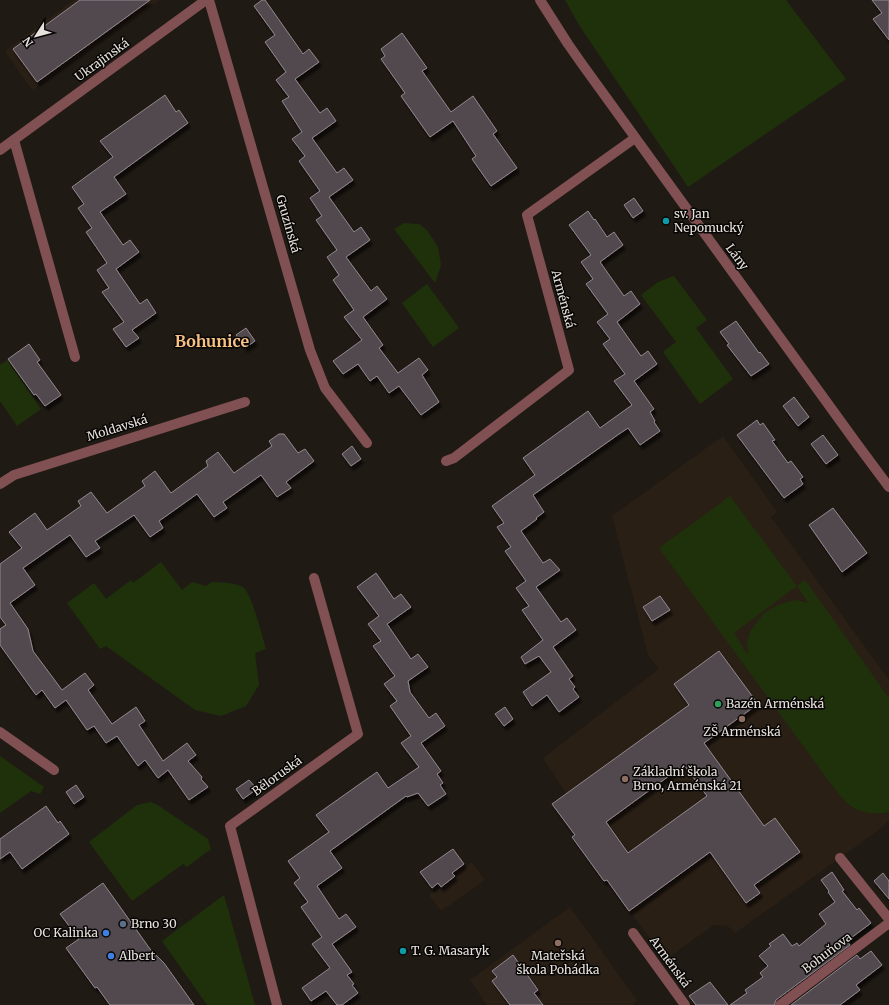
<svg xmlns="http://www.w3.org/2000/svg" width="889" height="1005" viewBox="0 0 889 1005" font-family="Merriweather,serif">
<style>
.built{fill:#2a1f15}
.green{fill:#1e310b;fill-rule:evenodd}
.building{fill:#51484e;stroke:#92888f;fill-rule:evenodd;filter:url(#shadow)}
.lines{fill:none;stroke-linecap:round;stroke-linejoin:round}
.minor{stroke:#805052;stroke-width:10}
.culture-dot{fill:#0f9aa8;stroke:#080604;stroke-width:1.5}
.leisure-dot{fill:#2e9e5b;stroke:#080604;stroke-width:1.5}
.education-dot{fill:#8d6e63;stroke:#080604;stroke-width:1.5}
.service-dot{fill:#5c6f8a;stroke:#080604;stroke-width:1.5}
.shop-dot{fill:#3f7fe0;stroke:#080604;stroke-width:1.5}
.labels{text-anchor:middle;stroke-width:3;stroke-linejoin:round;paint-order:stroke}
.street-label{font-size:12px;fill:#e7e2de;stroke:#080604}
.poi-label{font-size:12px;fill:#e7e2de;stroke:#080604;text-anchor:start}
.district-label{font-size:16px;font-weight:bold;fill:#f9c285;stroke:#080604}
</style>
<defs>
<filter id="shadow"><feDropShadow dx="2.5" dy="4.5" stdDeviation="1" flood-color="#0009"/></filter>
</defs>
<rect width="100%" height="100%" fill="#201a14"/>
<g class="built">
<path d="M 74,0 L 160,0 L 32,90 L 5,51 Z"/>
<path d="M 723,436 L 777,512 L 771,517 L 889,680 L 889,821 L 876,832 L 735,933 L 728,926 L 714,925 L 666,959 L 629,911 L 607,880 L 604,881 L 572,837 L 575,835 L 552,804 L 566,793 L 543,758 L 659,669 L 648,655 L 612,516 Z"/>
<path d="M 472,862 L 485,880 L 441,911 L 429,895 Z"/>
<path d="M 570,907 L 637,1001 L 632,1005 L 487,1005 L 470,980 Z"/>
</g>
<g class="green">
<path d="M 565,0 L 786,0 L 846,79 L 688,187 L 579,25 Z"/>
<path d="M 404,223 L 419,224 L 427,230 L 438,247 L 441,265 L 435,283 L 394,229 Z"/>
<path d="M 674,276 L 707,320 L 696,328 L 733,379 L 700,404 L 663,352 L 676,342 L 641,295 L 658,282 Z"/>
<path d="M 427,284 L 459,328 L 433,347 L 402,303 Z"/>
<path d="M 7,360 L 41,409 L 17,426 L 0,401 L 0,365 Z"/>
<path d="M 730,496 L 797,586 L 805,580 L 889,698 L 889,812 C 875,815 858,813 847,803 C 840,796 834,787 828,780 L 659,548 ZM 797,586 L 808,603 L 797,600 L 787,602 L 776,606 L 764,613 L 750,631 L 747,644 L 748,655 L 734,633 Z"/>
<path d="M 161,562 L 182,590 L 192,582 L 206,586 L 212,582 C 219,582 237,583 243,587 C 252,594 262,636 266,649 L 255,653 L 259,685 L 246,706 L 221,716 L 195,710 L 106,646 L 100,649 L 67,603 L 94,583 L 106,599 L 131,580 L 133,583 Z"/>
<path d="M 0,756 L 44,787 L 40,794 L 31,791 L 0,813 Z"/>
<path d="M 151,802 L 159,806 L 208,839 L 211,849 L 187,867 L 183,864 L 132,901 L 89,842 L 137,805 Z"/>
<path d="M 224,895 L 255,1005 L 207,1005 L 162,941 Z"/>
</g>
<g class="building">
<path d="M 80,0 L 150,0 L 37,82 L 13,49 Z"/>
<path d="M 262,0 L 265,0 L 303,54 L 309,49 L 319,62 L 295,79 L 320,113 L 327,108 L 336,121 L 312,138 L 337,173 L 344,168 L 353,180 L 329,197 L 354,232 L 361,227 L 370,240 L 346,257 L 371,291 L 377,286 L 387,299 L 363,317 L 383,345 L 379,348 L 398,373 L 419,358 L 428,370 L 422,375 L 439,402 L 421,415 L 399,386 L 389,393 L 377,376 L 370,381 L 358,364 L 343,374 L 333,361 L 362,340 L 344,317 L 354,310 L 333,280 L 339,275 L 327,257 L 337,250 L 316,220 L 322,216 L 310,198 L 320,191 L 299,161 L 305,156 L 292,139 L 302,132 L 282,101 L 289,97 L 276,80 L 286,72 L 265,42 L 275,35 L 254,6 Z"/>
<path d="M 872,0 L 889,0 L 889,40 L 873,19 L 882,13 Z"/>
<path d="M 402,33 L 427,68 L 422,71 L 451,112 L 473,96 L 497,131 L 493,134 L 517,168 L 491,186 L 472,159 L 476,156 L 453,121 L 430,137 L 401,96 L 405,93 L 381,59 L 385,56 L 381,49 Z"/>
<path d="M 165,95 L 176,112 L 179,110 L 188,123 L 114,177 L 126,194 L 100,212 L 123,245 L 130,240 L 139,252 L 116,269 L 140,304 L 147,299 L 156,313 L 132,330 L 139,338 L 126,347 L 113,329 L 124,322 L 102,292 L 109,288 L 97,270 L 107,263 L 86,232 L 92,228 L 78,208 L 84,204 L 72,187 L 113,157 L 100,141 Z"/>
<path d="M 634,198 L 643,211 L 633,218 L 624,205 Z"/>
<path d="M 588,211 L 594,220 L 595,219 L 607,237 L 614,232 L 623,245 L 600,262 L 624,296 L 631,291 L 640,304 L 617,322 L 641,356 L 648,351 L 657,364 L 634,381 L 654,409 L 650,412 L 655,421 L 654,422 L 660,431 L 640,445 L 628,428 L 619,434 L 533,495 L 544,512 L 536,518 L 537,519 L 521,531 L 543,563 L 550,559 L 560,570 L 536,587 L 561,622 L 567,618 L 576,630 L 553,647 L 573,676 L 569,679 L 575,687 L 573,689 L 579,697 L 559,712 L 547,695 L 532,706 L 523,692 L 551,672 L 539,656 L 525,664 L 521,657 L 543,640 L 522,610 L 529,606 L 516,588 L 526,581 L 505,551 L 511,547 L 497,527 L 504,523 L 492,506 L 535,475 L 523,458 L 588,411 L 600,428 L 632,405 L 614,381 L 625,374 L 603,344 L 610,339 L 597,322 L 608,314 L 586,284 L 593,279 L 581,262 L 591,255 L 569,225 Z"/>
<path d="M 736,321 L 759,353 L 760,352 L 769,364 L 751,376 L 727,345 L 729,344 L 720,332 Z"/>
<path d="M 246,328 L 255,341 L 245,348 L 236,335 Z"/>
<path d="M 29,344 L 40,360 L 37,362 L 61,395 L 45,406 L 36,394 L 34,395 L 8,359 Z"/>
<path d="M 794,397 L 809,417 L 798,426 L 783,406 Z"/>
<path d="M 757,420 L 760,425 L 763,423 L 775,440 L 772,441 L 788,463 L 791,461 L 803,477 L 800,479 L 803,484 L 784,498 L 737,435 Z"/>
<path d="M 279,434 L 284,434 L 298,453 L 305,449 L 314,461 L 286,482 L 291,488 L 277,497 L 261,475 L 223,502 L 227,508 L 214,517 L 197,494 L 159,521 L 163,528 L 150,537 L 134,515 L 95,541 L 100,548 L 86,557 L 70,535 L 23,568 L 35,585 L 10,603 L 28,629 L 33,651 L 62,690 L 85,673 L 94,685 L 88,690 L 112,724 L 136,707 L 145,721 L 139,725 L 163,761 L 187,743 L 196,755 L 188,761 L 202,777 L 201,779 L 208,787 L 189,800 L 168,770 L 158,778 L 145,760 L 138,766 L 117,736 L 106,743 L 94,726 L 87,730 L 66,700 L 55,708 L 42,690 L 36,695 L 0,645 L 0,629 L 6,625 L 0,617 L 0,564 L 22,548 L 9,532 L 35,513 L 47,530 L 81,506 L 78,501 L 91,492 L 107,513 L 145,486 L 142,481 L 155,471 L 171,493 L 208,466 L 206,461 L 218,452 L 234,473 L 272,446 L 269,441 Z"/>
<path d="M 823,435 L 838,455 L 826,464 L 811,444 Z"/>
<path d="M 352,446 L 361,459 L 351,466 L 342,454 Z"/>
<path d="M 833,508 L 867,553 L 842,572 L 809,525 Z"/>
<path d="M 376,573 L 394,599 L 401,594 L 411,607 L 387,624 L 411,659 L 418,654 L 428,667 L 408,681 L 410,692 L 429,718 L 436,713 L 445,726 L 421,743 L 441,771 L 437,774 L 443,783 L 440,785 L 446,794 L 428,806 L 418,793 L 407,797 L 406,796 L 330,851 L 342,868 L 317,886 L 339,919 L 346,914 L 356,927 L 332,944 L 352,972 L 347,975 L 354,984 L 352,985 L 358,993 L 342,1005 L 337,1005 L 326,991 L 311,1001 L 302,988 L 330,968 L 312,944 L 322,937 L 301,907 L 308,902 L 294,883 L 300,878 L 288,861 L 329,832 L 316,815 L 364,781 L 377,772 L 388,788 L 419,767 L 401,743 L 411,736 L 390,706 L 397,701 L 384,684 L 395,676 L 373,646 L 381,641 L 368,624 L 379,616 L 357,587 Z"/>
<path d="M 660,596 L 670,610 L 652,621 L 643,607 Z"/>
<path d="M 719,651 L 758,704 L 704,743 L 764,826 L 775,818 L 800,852 L 754,885 L 760,893 L 746,903 L 710,852 L 629,911 L 607,880 L 604,881 L 572,837 L 575,835 L 552,804 L 689,705 L 674,684 ZM 684,765 L 707,796 L 628,853 L 606,822 Z"/>
<path d="M 505,707 L 513,719 L 504,726 L 495,714 Z"/>
<path d="M 249,780 L 257,789 L 243,799 L 236,789 Z"/>
<path d="M 76,785 L 84,797 L 74,804 L 66,792 Z"/>
<path d="M 46,806 L 58,823 L 60,821 L 69,834 L 22,869 L 10,852 L 0,859 L 0,839 Z"/>
<path d="M 453,849 L 464,864 L 452,873 L 455,876 L 441,887 L 438,883 L 432,888 L 420,872 Z"/>
<path d="M 832,872 L 844,890 L 842,891 L 857,910 L 859,908 L 871,923 L 847,941 L 850,945 L 776,1000 L 774,1005 L 730,1005 L 747,993 L 745,990 L 763,977 L 760,973 L 768,966 L 759,956 L 771,946 L 769,944 L 783,934 L 792,946 L 797,943 L 799,946 L 826,924 L 819,914 L 835,902 L 828,892 L 829,891 L 821,880 Z"/>
<path d="M 883,873 L 889,881 L 889,899 L 874,881 Z"/>
<path d="M 103,883 L 150,949 L 164,963 L 194,1005 L 110,1005 L 97,987 L 95,988 L 66,948 L 79,939 L 60,914 Z"/>
<path d="M 871,951 L 882,965 L 856,985 L 860,990 L 840,1005 L 791,1005 L 857,955 L 860,959 Z"/>
<path d="M 513,955 L 538,990 L 534,993 L 543,1005 L 510,1005 L 492,981 L 497,977 L 492,971 Z"/>
<path d="M 710,982 L 728,1005 L 696,1005 L 689,996 Z"/>
</g>
<g class="lines">
<g class="minor">
<path d="M 209,0 L 310,350 L 325,388 L 367,443"/>
<path d="M 540,0 L 568,44 L 582,64 L 857,444 L 889,487"/>
<path d="M 14,140 L 75,357"/>
<path d="M 0,150 L 206,0"/>
<path d="M 446,461 L 454,458 L 569,370 L 527,215 L 635,138"/>
<path d="M 0,484 L 14,475 L 245,402"/>
<path d="M 0,732 L 54,770"/>
<path d="M 840,858 L 889,919"/>
<path d="M 633,933 L 685,1005"/>
<path d="M 277,1005 L 230,826 L 358,734 L 314,578"/>
<path d="M 780,1005 L 889,923"/>
</g>
</g>
<g class="culture-dot">
<circle cx="666" cy="221" r="4"/>
<circle cx="403" cy="951" r="4"/>
</g>
<circle class="leisure-dot" cx="718" cy="704" r="4"/>
<g class="education-dot">
<circle cx="742" cy="719" r="4"/>
<circle cx="625" cy="779" r="4"/>
<circle cx="558" cy="943" r="4"/>
</g>
<circle class="service-dot" cx="123" cy="924" r="4"/>
<g class="shop-dot">
<circle cx="106" cy="933" r="4"/>
<circle cx="111" cy="956" r="4"/>
</g>
<g class="labels">
<g class="street-label">
<text transform="translate(102 60) rotate(-36)" y="4">Ukrajinská</text>
<text transform="translate(288 224) rotate(74)" y="4">Gruzínská</text>
<text transform="translate(737 257) rotate(54)" y="4">Lány</text>
<text transform="translate(563 299) rotate(75)" y="4">Arménská</text>
<text transform="translate(117 428) rotate(-17)" y="4">Moldavská</text>
<text transform="translate(277 776) rotate(-36)" y="4">Běloruská</text>
<text transform="translate(827 953) rotate(-37)" y="4">Bohuňova</text>
<text transform="translate(670 962) rotate(54)" y="4">Arménská</text>
</g>
<g class="poi-label">
<text x="674" y="218">sv. Jan<tspan x="674" dy="14">Nepomucký</tspan></text>
<text x="726" y="708">Bazén Arménská</text>
<text x="742" y="736" text-anchor="middle">ZŠ Arménská</text>
<text x="633" y="776">Základní škola<tspan x="633" dy="14">Brno, Arménská 21</tspan></text>
<text x="131" y="928">Brno 30</text>
<text x="98" y="937" text-anchor="end">OC Kalinka</text>
<text x="411" y="955">T. G. Masaryk</text>
<text x="119" y="960">Albert</text>
<text x="558" y="960" text-anchor="middle">Mateřská<tspan x="558" dy="14">škola Pohádka</tspan></text>
</g>
<g class="district-label">
<text x="212" y="347">Bohunice</text>
</g>
</g>
<g transform="translate(36 36) rotate(234)" stroke="#080604" stroke-width="3" paint-order="stroke">
<path d="M0-3L7 15L0 10L-7 15Z" fill="#e7e2de"/>
<text y="-6" font-size="11" font-weight="bold" text-anchor="middle" fill="#e7e2de">N</text>
</g>
</svg>
